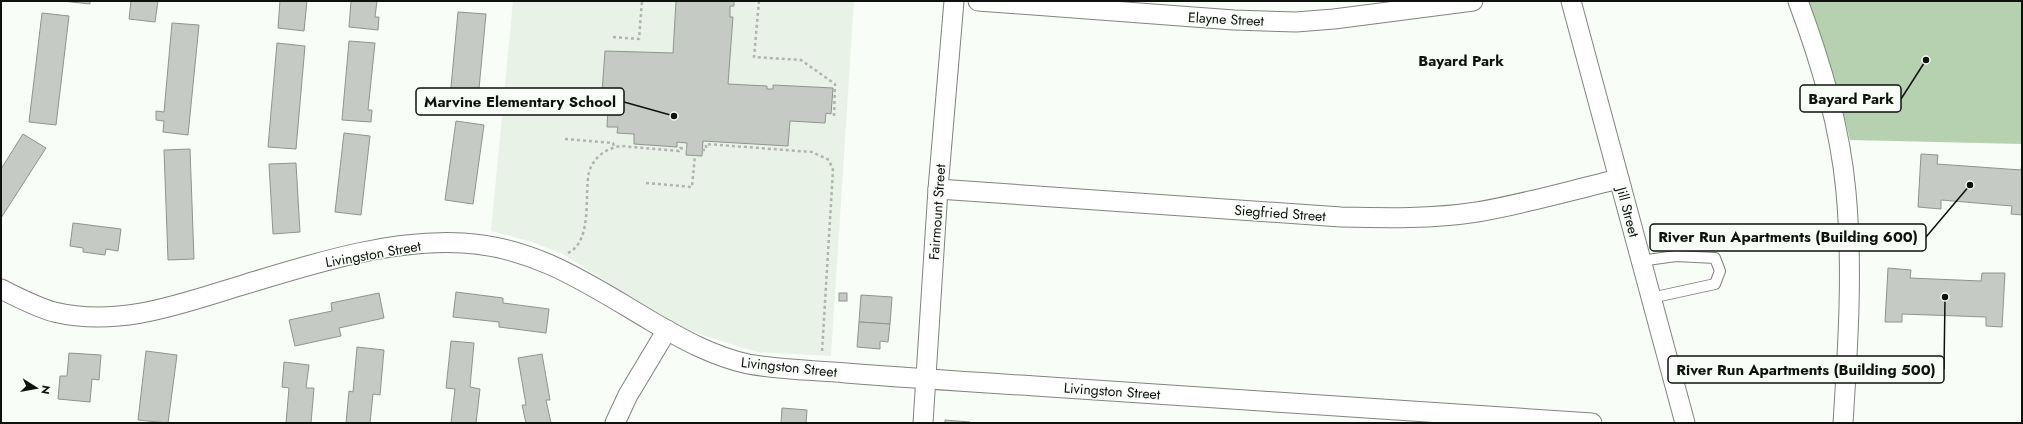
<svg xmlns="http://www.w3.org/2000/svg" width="2023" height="424" viewBox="0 0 2023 424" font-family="Jost,sans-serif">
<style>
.built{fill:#e8f2e6}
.green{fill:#b5d1af}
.building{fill:#c6cac4;stroke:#90948f}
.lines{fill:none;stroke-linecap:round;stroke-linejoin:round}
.lane-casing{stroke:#80847f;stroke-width:12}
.street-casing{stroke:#80847f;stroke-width:21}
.path{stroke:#b0b4af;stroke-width:2.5;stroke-dasharray:3 3;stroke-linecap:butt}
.lane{stroke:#fff;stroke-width:10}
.street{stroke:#fff;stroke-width:19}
.labels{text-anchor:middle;stroke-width:3;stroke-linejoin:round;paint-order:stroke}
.street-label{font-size:14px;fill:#0f110f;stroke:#f8fdf7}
.neighbourhood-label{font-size:15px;font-weight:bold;fill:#0f110f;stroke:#f8fdf7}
.leader{fill:none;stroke:#0f110f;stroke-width:1.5}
.callout-dot{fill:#0f110f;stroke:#f8fdf7;stroke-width:1.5}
.callout{fill:#f8fdf7;stroke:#0f110f;stroke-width:1.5}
.callout-label{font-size:15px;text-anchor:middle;font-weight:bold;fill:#0f110f}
</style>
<rect width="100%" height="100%" fill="#f8fdf7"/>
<path class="built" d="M 513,1 L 854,1 L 831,356 L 757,352 L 702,335 L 689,330 L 619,290 L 563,254 L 532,242 L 491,231 Z"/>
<path class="green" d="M 1808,1 L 2022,1 L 2022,144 L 1850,140 C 1839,92 1826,47 1808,1 Z"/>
<g class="building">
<path d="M 62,1 L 90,1 L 90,4 Z"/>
<path d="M 131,1 L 158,1 L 155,22 L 129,19 Z"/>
<path d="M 280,1 L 307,1 L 304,31 L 278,28 Z"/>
<path d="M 351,1 L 377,1 L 375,17 L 379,17 L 378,30 L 349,27 Z"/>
<path d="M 676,1 L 734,1 L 734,6 L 730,6 L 730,17 L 733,17 L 728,84 L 767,86 L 767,89 L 773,89 L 773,85 L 833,88 L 831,114 L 826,113 L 825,123 L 790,121 L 788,146 L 703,141 L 702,156 L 686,155 L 687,143 L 677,142 L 677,147 L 634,144 L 634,134 L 617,133 L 618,127 L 607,127 L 609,92 L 602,92 L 605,51 L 673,53 Z"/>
<path d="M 458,12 L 486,14 L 477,110 L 449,108 Z"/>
<path d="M 42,13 L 69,16 L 56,125 L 29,122 Z"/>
<path d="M 172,23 L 199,25 L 188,135 L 163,132 L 164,121 L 156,120 L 156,111 L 164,112 Z"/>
<path d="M 349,41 L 375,43 L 368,110 L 372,110 L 371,122 L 342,120 Z"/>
<path d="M 277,43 L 305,46 L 296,149 L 268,147 Z"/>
<path d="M 456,121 L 484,125 L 473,204 L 445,200 Z"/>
<path d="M 344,133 L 370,136 L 361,215 L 335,212 Z"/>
<path d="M 23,134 L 46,148 L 1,218 L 1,169 Z"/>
<path d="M 190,149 L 194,259 L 168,260 L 164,150 Z"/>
<path d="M 1921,154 L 1938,155 L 1937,164 L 2021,170 L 2022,162 L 2022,215 L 2011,214 L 2012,206 L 1941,200 L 1941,209 L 1918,207 Z"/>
<path d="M 296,163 L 300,232 L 273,234 L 269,164 Z"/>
<path d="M 73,223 L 121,229 L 118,251 L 106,249 L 105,255 L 83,252 L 83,248 L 70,246 Z"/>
<path d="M 1888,268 L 1911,270 L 1910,278 L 1981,281 L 1982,273 L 2005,273 L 2002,327 L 1986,326 L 1986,317 L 1902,314 L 1902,322 L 1885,322 Z"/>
<path d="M 456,292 L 503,298 L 503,303 L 549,309 L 546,333 L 499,327 L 499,322 L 453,317 Z"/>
<path d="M 379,293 L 384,318 L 339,328 L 341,336 L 295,346 L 289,320 L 332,311 L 331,303 Z"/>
<rect x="839" y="293" width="8" height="8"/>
<path d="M 861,295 L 892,297 L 890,324 L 859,322 Z"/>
<path d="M 859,322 L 890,324 L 888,342 L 880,341 L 880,349 L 857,347 Z"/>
<path d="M 451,341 L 474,343 L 470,387 L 480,389 L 476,423 L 451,423 L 455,389 L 446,388 Z"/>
<path d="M 357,347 L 384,350 L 380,395 L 373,394 L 370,423 L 346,423 L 349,391 L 353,392 Z"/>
<path d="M 146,351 L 177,355 L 168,423 L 138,420 Z"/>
<path d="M 69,353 L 101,355 L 99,380 L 92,379 L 90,402 L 58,399 L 60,376 L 67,376 Z"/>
<path d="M 542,354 L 550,400 L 546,400 L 551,423 L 526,423 L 522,405 L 526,405 L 518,358 Z"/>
<path d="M 284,362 L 309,365 L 306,388 L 314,388 L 311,423 L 286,423 L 289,388 L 282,387 Z"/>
<path d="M 782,408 L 807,410 L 806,423 L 781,423 Z"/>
<path d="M 945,420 L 970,422 L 970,423 L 945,423 Z"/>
</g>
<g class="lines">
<g class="lane-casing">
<path id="lane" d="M 1640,261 L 1676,256 L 1715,258 L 1720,271 L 1715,284 L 1651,298"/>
</g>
<g class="street-casing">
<g id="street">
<path d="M 978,1 L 1234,20 L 1296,22 L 1334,19 L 1473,1"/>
<path d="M 1571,1 L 1685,423"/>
<path d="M 1798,1 C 1821,63 1840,126 1846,192 C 1853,269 1848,346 1843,423"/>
<path d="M 938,189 L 1341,217 C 1387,218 1432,219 1477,212 C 1525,204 1572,190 1619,179"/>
<path d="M 1,289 C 17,297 36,307 54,312 C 121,328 183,303 246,284 C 315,263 390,239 463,243 C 536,247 590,285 651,321 C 682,339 712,356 748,364 C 780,370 814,370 846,373 C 909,378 972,382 1035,386 C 1221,398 1406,411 1592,423"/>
<path d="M 615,423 L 628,395 L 667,330"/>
<path d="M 923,423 L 938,189 L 954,1"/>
</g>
</g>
<g class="path">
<path d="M 759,1 L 754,57 L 801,60 L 835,84 L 834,116"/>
<path d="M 613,37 L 639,39 L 642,1"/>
<path d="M 565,139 L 613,143 L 614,147"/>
<path d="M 702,150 L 706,150 L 706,144 L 812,152 L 829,160 L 833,170 L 822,352"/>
<path d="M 646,183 L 692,187 L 695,155"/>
<path d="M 568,253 C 593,241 584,196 589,172 C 593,158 606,148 621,146 L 679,151 L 680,148 L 687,149"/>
</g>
<use href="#lane" class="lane"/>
<use href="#street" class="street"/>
</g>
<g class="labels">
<g class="street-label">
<text transform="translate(1226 19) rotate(3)" y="5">Elayne Street</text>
<text transform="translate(937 212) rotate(-86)" y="5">Fairmount Street</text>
<text transform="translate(1628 212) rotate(75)" y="5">Jill Street</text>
<text transform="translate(1280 213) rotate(4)" y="5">Siegfried Street</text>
<text transform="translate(373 254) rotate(-10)" y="5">Livingston Street</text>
<text transform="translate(789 367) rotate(6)" y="5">Livingston Street</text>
<text transform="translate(1112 391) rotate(4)" y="5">Livingston Street</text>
</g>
<g class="neighbourhood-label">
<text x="1461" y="66">Bayard Park</text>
</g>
</g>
<path class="leader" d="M1926 60L1901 99M674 116L624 102M1970 185L1926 237M1945 297L1944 369"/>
<g class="callout-dot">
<circle cx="1926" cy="60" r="4"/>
<circle cx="674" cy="116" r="4"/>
<circle cx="1970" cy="185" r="4"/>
<circle cx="1945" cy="297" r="4"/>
</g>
<g class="callout">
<rect x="1800" y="85" width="101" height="27" rx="4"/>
<rect x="416" y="88" width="208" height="27" rx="4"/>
<rect x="1650" y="224" width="276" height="27" rx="4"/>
<rect x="1668" y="356" width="276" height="27" rx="4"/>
</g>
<g class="callout-label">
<text x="1851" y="104">Bayard Park</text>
<text x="520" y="107">Marvine Elementary School</text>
<text x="1788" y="242">River Run Apartments (Building 600)</text>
<text x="1806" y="375">River Run Apartments (Building 500)</text>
</g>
<rect width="2023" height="424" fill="none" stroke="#0f110f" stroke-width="4"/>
<g transform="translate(36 388) rotate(101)" stroke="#f8fdf7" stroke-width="3" paint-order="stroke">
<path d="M0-3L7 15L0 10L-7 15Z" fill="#0f110f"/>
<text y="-6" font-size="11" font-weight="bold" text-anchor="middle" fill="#0f110f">N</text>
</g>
</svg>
